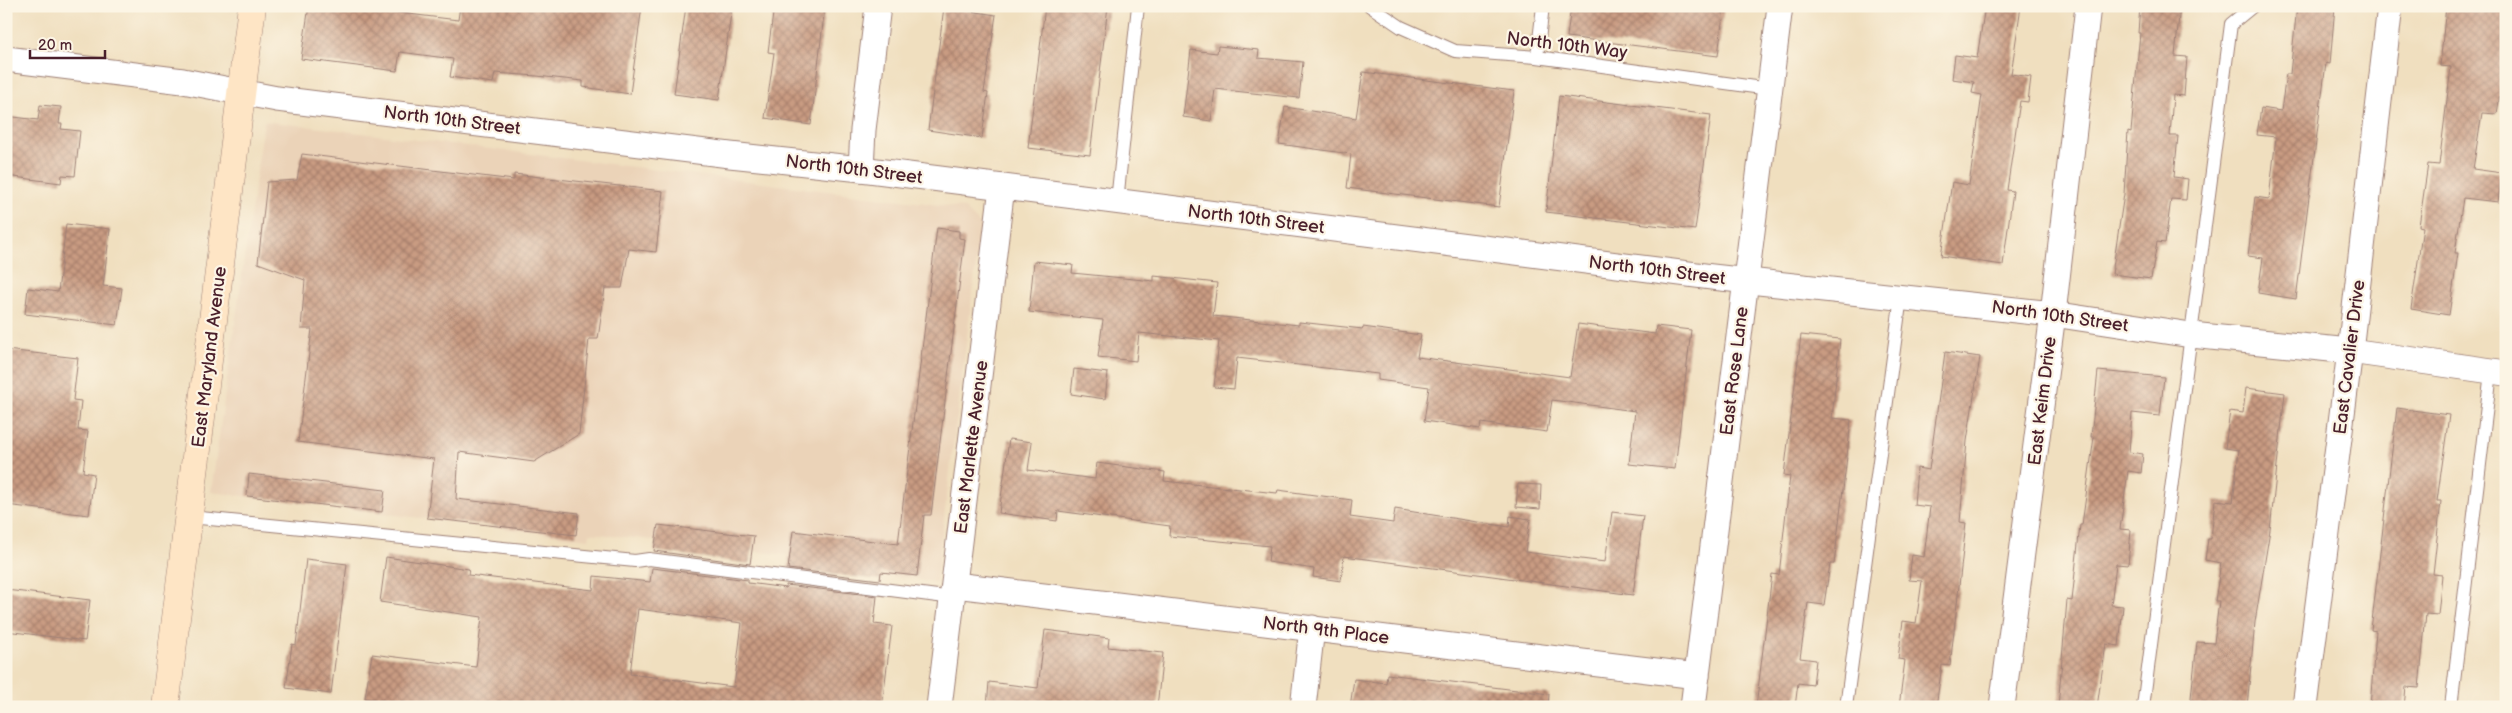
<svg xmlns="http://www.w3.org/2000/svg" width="2512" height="713" viewBox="0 0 2512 713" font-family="'Balsamiq Sans',sans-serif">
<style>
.built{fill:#ebd3b8}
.building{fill:url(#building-cross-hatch);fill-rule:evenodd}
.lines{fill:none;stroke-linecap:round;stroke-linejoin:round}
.lane-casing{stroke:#9d7f75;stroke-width:14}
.street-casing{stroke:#9d7f75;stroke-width:27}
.secondary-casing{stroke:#9d7f75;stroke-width:29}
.lane{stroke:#fff;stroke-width:12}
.street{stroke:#fff;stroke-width:25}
.secondary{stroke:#fee5c5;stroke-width:28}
.labels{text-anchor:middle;stroke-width:4.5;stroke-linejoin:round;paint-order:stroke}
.street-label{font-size:18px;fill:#4a1f2b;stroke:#fcf5e5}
</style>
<defs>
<pattern id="building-cross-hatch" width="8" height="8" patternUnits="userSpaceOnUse" patternTransform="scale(1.25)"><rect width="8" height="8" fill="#c99b82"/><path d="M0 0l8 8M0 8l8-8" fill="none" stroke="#a57e6b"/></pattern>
</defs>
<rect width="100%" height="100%" fill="#fcf5e5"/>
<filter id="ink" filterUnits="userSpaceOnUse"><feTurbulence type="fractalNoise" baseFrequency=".02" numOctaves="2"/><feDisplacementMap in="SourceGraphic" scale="10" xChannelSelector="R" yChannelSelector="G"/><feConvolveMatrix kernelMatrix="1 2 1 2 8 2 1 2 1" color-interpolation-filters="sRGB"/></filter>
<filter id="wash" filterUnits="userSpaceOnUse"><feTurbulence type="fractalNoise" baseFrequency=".0096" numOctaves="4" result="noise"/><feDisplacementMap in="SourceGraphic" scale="20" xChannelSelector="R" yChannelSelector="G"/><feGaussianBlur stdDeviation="1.12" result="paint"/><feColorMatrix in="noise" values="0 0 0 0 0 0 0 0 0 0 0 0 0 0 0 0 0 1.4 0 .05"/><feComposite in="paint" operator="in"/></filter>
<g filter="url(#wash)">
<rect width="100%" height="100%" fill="#f0dfbf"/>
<path class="built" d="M 264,121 L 964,208 L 981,225 L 936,582 L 788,564 L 787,555 L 590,533 L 589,539 L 211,492 Z"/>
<g id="blocks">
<g class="building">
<path d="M 309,6 L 367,6 L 367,9 L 458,20 L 460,6 L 642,6 L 630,94 L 583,87 L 583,81 L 537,76 L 495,73 L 493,83 L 450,77 L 453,59 L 400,52 L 397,71 L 301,59 Z"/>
<path d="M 686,6 L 732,6 L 719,100 L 674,94 Z"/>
<path d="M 774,6 L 825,6 L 811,125 L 765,118 L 774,53 L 768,52 Z"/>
<path d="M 1045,6 L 1108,6 L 1090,155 L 1028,148 Z"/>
<path d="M 1571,6 L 1724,6 L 1718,56 L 1567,37 Z"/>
<path d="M 1985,6 L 2021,6 L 2011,74 L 2031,77 L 2028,102 L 2020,101 L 2007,190 L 2013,191 L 2003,265 L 1941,256 L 1952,182 L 1969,185 L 1982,95 L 1972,93 L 1974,82 L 1952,79 L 1955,55 L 1977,58 Z"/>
<path d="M 2140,6 L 2180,6 L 2175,56 L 2187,57 L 2184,96 L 2173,95 L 2170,136 L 2178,136 L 2174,177 L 2188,179 L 2186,200 L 2171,199 L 2165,243 L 2157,242 L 2151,279 L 2112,274 L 2124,194 L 2128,131 L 2131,132 L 2140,33 L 2138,33 Z"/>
<path d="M 2297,6 L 2335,6 L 2330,64 L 2326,63 L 2296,299 L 2258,293 L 2263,258 L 2248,256 L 2255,197 L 2269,199 L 2276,137 L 2257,135 L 2261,108 L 2281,111 L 2286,74 L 2290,74 Z"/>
<path d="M 2446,6 L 2506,10 L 2506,55 L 2497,114 L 2482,113 L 2473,169 L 2502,173 L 2498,202 L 2463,198 L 2455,253 L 2458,253 L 2449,315 L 2411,309 L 2423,227 L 2419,226 L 2428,164 L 2439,165 L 2451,67 L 2440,66 Z"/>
<path d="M 944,7 L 996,15 L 984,92 L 988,93 L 982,138 L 928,130 Z"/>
<path d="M 1218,46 L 1259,50 L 1258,58 L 1303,62 L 1299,98 L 1215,89 L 1211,121 L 1183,117 L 1191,50 L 1217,53 Z"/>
<path d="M 1363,72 L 1514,91 L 1499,207 L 1347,188 L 1351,154 L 1279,144 L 1285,107 L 1356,118 Z"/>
<path d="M 1559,96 L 1711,115 L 1695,230 L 1546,212 Z"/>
<path d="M 40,105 L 61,107 L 59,124 L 62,124 L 61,129 L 80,131 L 75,176 L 62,175 L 61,183 L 6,176 L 6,116 L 38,120 Z"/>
<path d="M 302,154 L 514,180 L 514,174 L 663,191 L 656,252 L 629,249 L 622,288 L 605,288 L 598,339 L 589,339 L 579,434 L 534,462 L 459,452 L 456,499 L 579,513 L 576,535 L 427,518 L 434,459 L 298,442 L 312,329 L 301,329 L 305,280 L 258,263 L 267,182 L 297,180 Z"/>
<path d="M 66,224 L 110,229 L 103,286 L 122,288 L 117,325 L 25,314 L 28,288 L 58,292 Z"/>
<path d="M 937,228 L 959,231 L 959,238 L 965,239 L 931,515 L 924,515 L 917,576 L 881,572 L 880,580 L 788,569 L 793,531 L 898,544 Z"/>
<path d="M 1034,261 L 1073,265 L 1072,273 L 1154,281 L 1154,276 L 1217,283 L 1213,316 L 1299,325 L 1299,322 L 1363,329 L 1363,327 L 1421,335 L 1417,357 L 1570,377 L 1578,324 L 1655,334 L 1656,326 L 1691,330 L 1675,469 L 1629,464 L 1635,411 L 1552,400 L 1547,432 L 1481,423 L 1480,429 L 1424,421 L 1429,387 L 1378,380 L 1378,374 L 1237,358 L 1234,389 L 1214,387 L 1219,341 L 1139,333 L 1136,361 L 1098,357 L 1103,320 L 1029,312 Z"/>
<path d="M 1801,335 L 1840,339 L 1832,418 L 1851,420 L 1846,465 L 1834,564 L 1830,564 L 1824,605 L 1808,603 L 1800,658 L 1816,660 L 1813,685 L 1798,683 L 1795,707 L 1756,707 L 1772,574 L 1779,575 L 1790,476 L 1784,475 Z"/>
<path d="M 6,350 L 78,358 L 73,400 L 81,401 L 78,430 L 88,431 L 83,472 L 94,474 L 89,515 L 6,505 Z"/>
<path d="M 1945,352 L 1980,357 L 1967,441 L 1960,522 L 1966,523 L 1956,613 L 1950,666 L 1942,665 L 1936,707 L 1899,707 L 1905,660 L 1898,659 L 1903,621 L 1916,623 L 1922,581 L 1909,580 L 1912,555 L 1924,557 L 1930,507 L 1914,505 L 1917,468 L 1929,470 Z"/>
<path d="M 1074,369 L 1108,373 L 1105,399 L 1071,394 Z"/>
<path d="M 2098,371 L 2164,377 L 2160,416 L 2132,413 L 2129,452 L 2143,454 L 2141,473 L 2128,471 L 2120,529 L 2131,530 L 2128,565 L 2116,564 L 2111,605 L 2123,606 L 2119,646 L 2106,644 L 2097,707 L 2058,707 L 2067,600 L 2072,601 L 2080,525 L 2082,525 L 2094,437 L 2091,437 Z"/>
<path d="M 2246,388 L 2285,393 L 2270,530 L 2255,622 L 2247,707 L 2190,707 L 2197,642 L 2214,643 L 2219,601 L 2215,601 L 2221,563 L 2205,560 L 2208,539 L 2211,539 L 2215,500 L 2233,502 L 2239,450 L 2225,448 L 2230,411 L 2243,413 Z"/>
<path d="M 2397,408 L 2449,415 L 2437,501 L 2441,501 L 2433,574 L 2442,575 L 2438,615 L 2426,614 L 2419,688 L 2406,687 L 2404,707 L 2370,707 L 2376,631 L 2371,630 Z"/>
<path d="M 1009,439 L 1032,442 L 1028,470 L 1095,479 L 1097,463 L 1165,472 L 1164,481 L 1277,493 L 1278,490 L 1352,500 L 1350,517 L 1393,523 L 1395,509 L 1509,527 L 1510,516 L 1530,519 L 1525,552 L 1605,562 L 1612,512 L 1643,516 L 1633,595 L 1344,556 L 1341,581 L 1313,577 L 1314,569 L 1268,562 L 1270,546 L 1169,536 L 1170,526 L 1058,511 L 1057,521 L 999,513 Z"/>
<path d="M 249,474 L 385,490 L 382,512 L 247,496 Z"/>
<path d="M 1518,484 L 1541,485 L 1540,509 L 1516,507 Z"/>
<path d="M 658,525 L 754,536 L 750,564 L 654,551 Z"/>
<path d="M 386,557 L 469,569 L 468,575 L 593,590 L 594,576 L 650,582 L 652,568 L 748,580 L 748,583 L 786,588 L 786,585 L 877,596 L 874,624 L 892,626 L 882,707 L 498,707 L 455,702 L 454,707 L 437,707 L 365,698 L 372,654 L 476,667 L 482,617 L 380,602 ZM 638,609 L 742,623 L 734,687 L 630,674 Z"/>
<path d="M 306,559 L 347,564 L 331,694 L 286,688 L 292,644 L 296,645 Z"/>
<path d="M 6,590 L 90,600 L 85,641 L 6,631 Z"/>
<path d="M 1045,630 L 1109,638 L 1108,647 L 1163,653 L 1157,707 L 987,707 L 989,682 L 1038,688 Z"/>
<path d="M 1387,674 L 1549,694 L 1548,707 L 1350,707 L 1354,679 L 1386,683 Z"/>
</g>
</g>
</g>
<g filter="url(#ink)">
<use href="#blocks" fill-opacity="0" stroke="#9d7f75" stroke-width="1"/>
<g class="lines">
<g class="lane-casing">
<g id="lane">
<path d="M 1370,6 L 1401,27 L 1455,51 L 1537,57 L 1769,89"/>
<path d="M 1537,57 L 1543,6"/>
<path d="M 1117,201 L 1138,6"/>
<path d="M 190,517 L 635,561 L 649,559 L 953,598"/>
<path d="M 1846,707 L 1901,297"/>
<path d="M 2143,707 L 2231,24 L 2253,6"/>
<path d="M 2451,707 L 2491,372"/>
</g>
</g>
<g class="street-casing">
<g id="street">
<path d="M 6,59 L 183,81 L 277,99 L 730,155 L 861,169 L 1712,277 L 2053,314 L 2191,335 L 2350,351 L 2506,373"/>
<path d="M 861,169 L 863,130 L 878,6"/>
<path d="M 955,585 L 1697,676"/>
<path d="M 939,707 L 1002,187"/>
<path d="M 1303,707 L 1312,628"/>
<path d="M 1693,707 L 1780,6"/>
<path d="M 2002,707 L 2053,314 L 2088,6"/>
<path d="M 2305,707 L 2350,351 L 2390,6"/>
</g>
</g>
<g class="secondary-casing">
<path id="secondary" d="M 165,707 L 252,6"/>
</g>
<use href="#lane" class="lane"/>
<use href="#street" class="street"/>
<use href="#secondary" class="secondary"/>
</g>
</g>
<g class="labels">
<g class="street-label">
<text transform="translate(1567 45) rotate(7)" y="6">North 10th Way</text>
<text transform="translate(452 120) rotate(7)" y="6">North 10th Street</text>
<text transform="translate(854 169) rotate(7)" y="6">North 10th Street</text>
<text transform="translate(1256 219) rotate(7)" y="6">North 10th Street</text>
<text transform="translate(1657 270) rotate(7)" y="6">North 10th Street</text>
<text transform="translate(2060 316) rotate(8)" y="6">North 10th Street</text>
<text transform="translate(209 357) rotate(-83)" y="6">East Maryland Avenue</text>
<text transform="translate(2349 357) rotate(-83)" y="6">East Cavalier Drive</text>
<text transform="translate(1734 371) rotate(-83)" y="6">East Rose Lane</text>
<text transform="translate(2042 401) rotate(-83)" y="6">East Keim Drive</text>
<text transform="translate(971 447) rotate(-83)" y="6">East Marlette Avenue</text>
<text transform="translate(1326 630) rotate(7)" y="6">North 9th Place</text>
</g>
</g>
<rect width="2512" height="713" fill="none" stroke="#fcf5e5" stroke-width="25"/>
<path d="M30 50v8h75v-8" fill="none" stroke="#4a1f2b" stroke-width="2.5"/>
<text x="38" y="50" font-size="15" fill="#4a1f2b" stroke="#fcf5e5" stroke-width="4" paint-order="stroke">20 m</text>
</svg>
